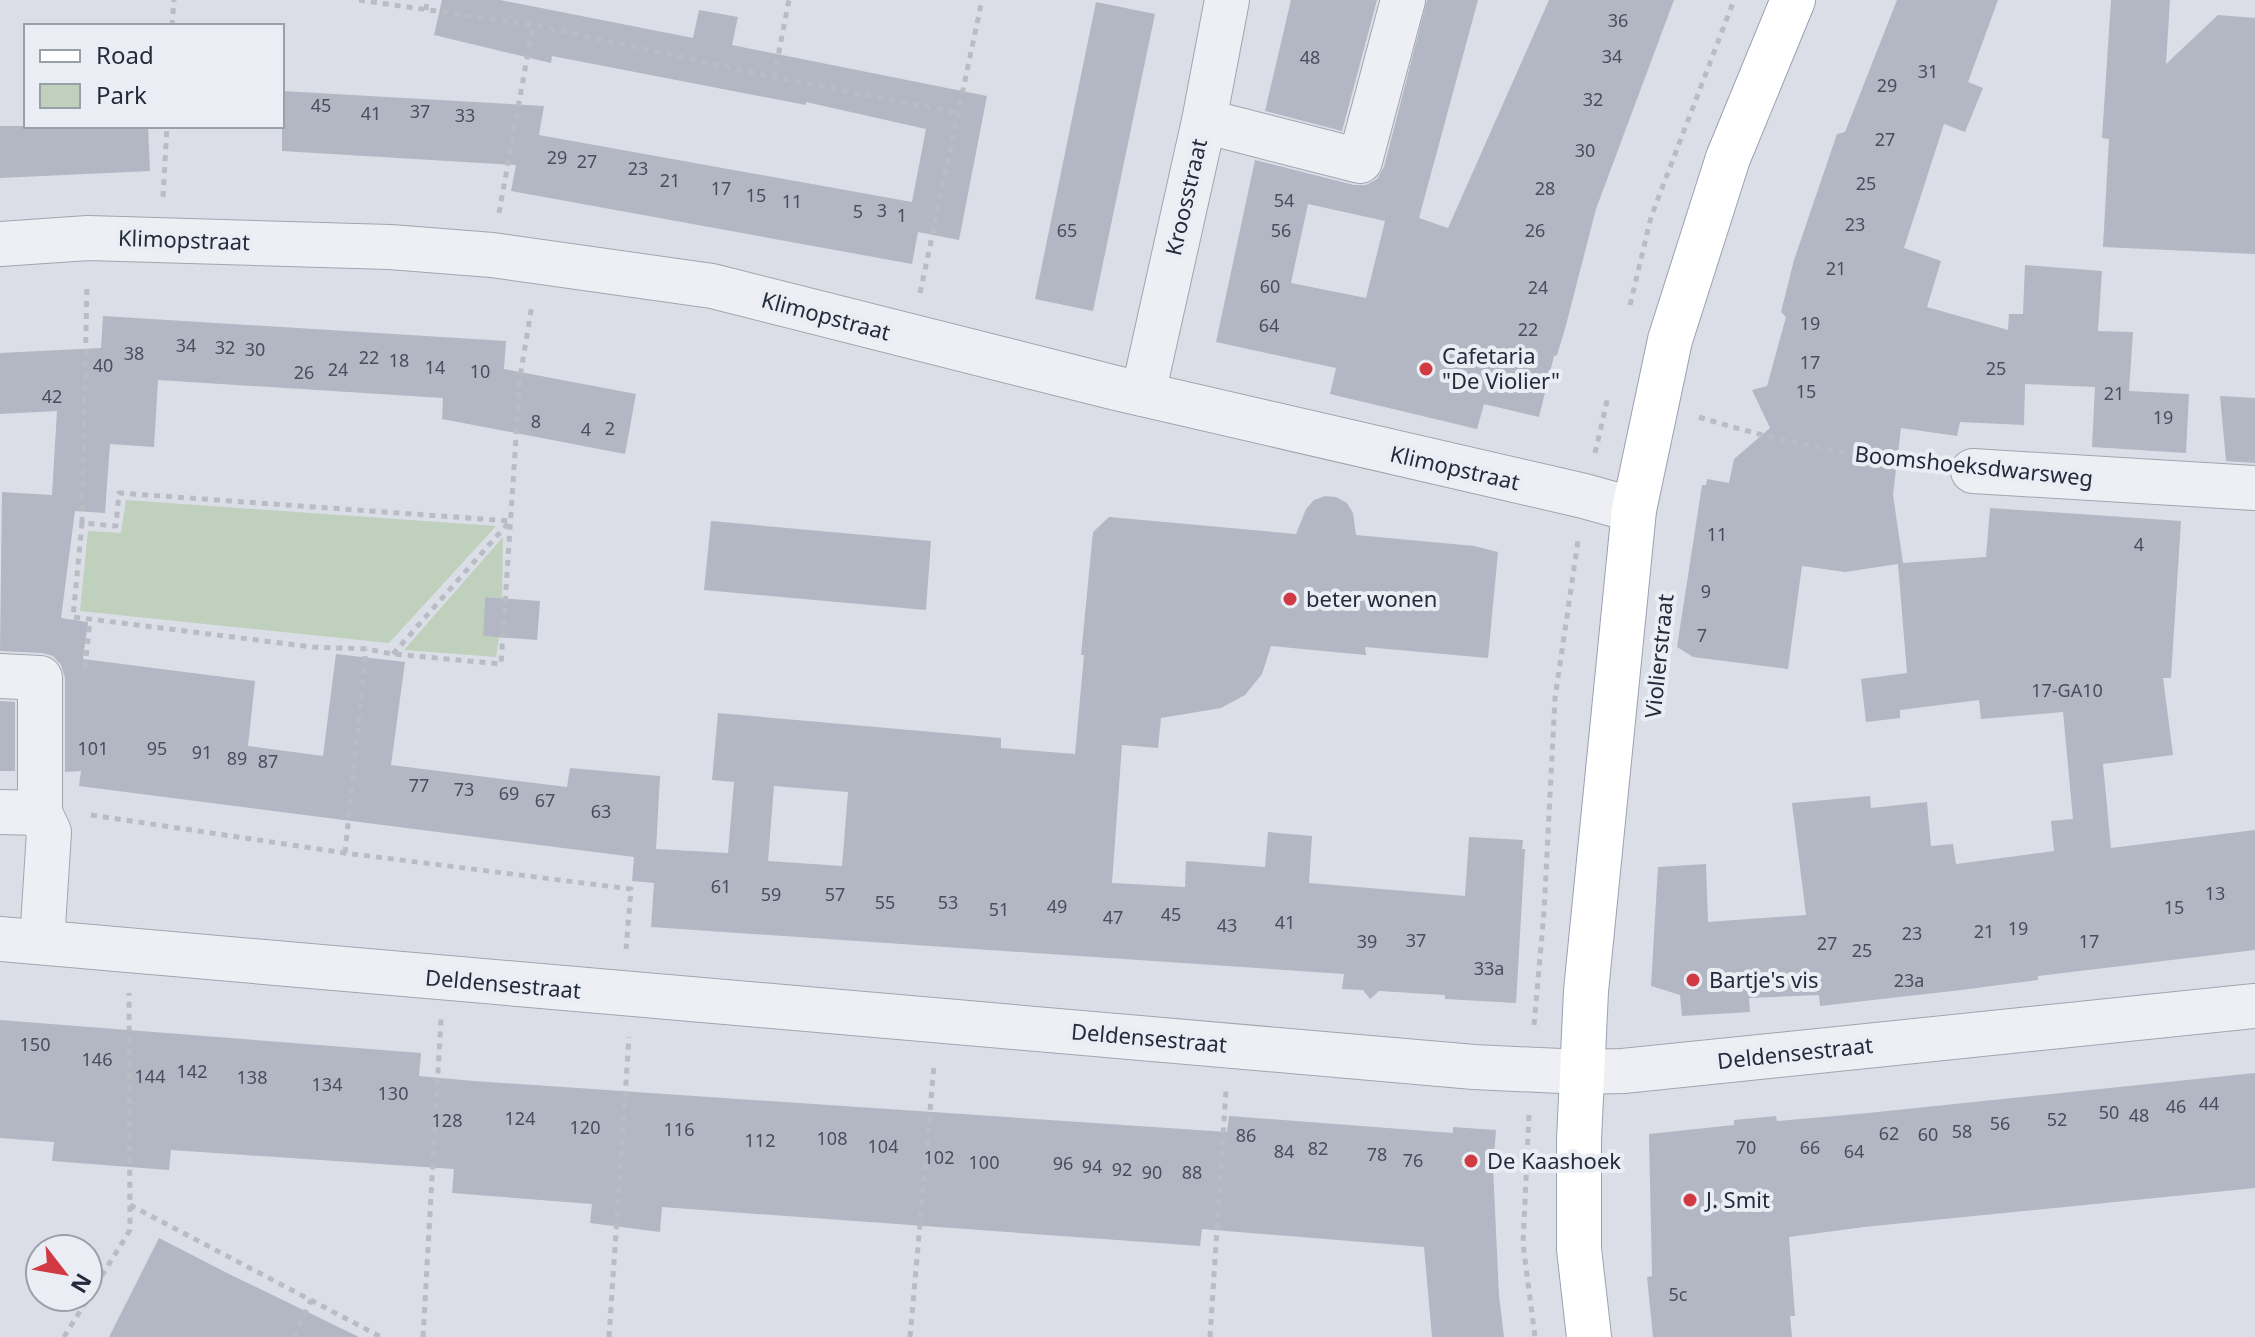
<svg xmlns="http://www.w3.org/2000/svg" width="2255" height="1337" viewBox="0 0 2255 1337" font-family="'Noto Sans',sans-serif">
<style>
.green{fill:#bfd0bc}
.building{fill:#b2b7c3;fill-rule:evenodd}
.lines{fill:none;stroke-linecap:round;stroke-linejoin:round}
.minor-casing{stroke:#a1a5b0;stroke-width:46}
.major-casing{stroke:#9aa1b2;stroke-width:46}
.path{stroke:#babcc4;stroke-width:5;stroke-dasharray:6 6;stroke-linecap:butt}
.minor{stroke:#eeeff4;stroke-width:44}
.major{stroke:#fff;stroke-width:44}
.poi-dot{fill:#d13a42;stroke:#eaedf4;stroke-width:3}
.labels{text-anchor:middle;stroke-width:8;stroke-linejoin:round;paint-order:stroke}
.number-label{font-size:18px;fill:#484e5e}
.street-label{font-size:22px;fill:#252b3c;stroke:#eaedf4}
.poi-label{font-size:22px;fill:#252b3c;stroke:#eaedf4;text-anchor:start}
</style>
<rect width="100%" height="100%" fill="#dbdee6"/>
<g class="green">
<path d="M 126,500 L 496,526 L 389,643 L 80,611 L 88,531 L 121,533 Z"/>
<path d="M 503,537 L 502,598 L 485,597 L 483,636 L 499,637 L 496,657 L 404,650 Z"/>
</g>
<g class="building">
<path d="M 442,0 L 500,0 L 693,38 L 699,10 L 738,17 L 732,45 L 987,96 L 959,240 L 918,232 L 912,264 L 511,191 L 516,165 L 282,151 L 282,91 L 544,106 L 539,135 L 912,202 L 926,129 L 806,102 L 806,105 L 552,56 L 551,63 L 434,35 Z"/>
<path d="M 1291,0 L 1377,0 L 1342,131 L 1265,111 Z"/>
<path d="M 1427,0 L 1478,0 L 1419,218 L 1448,228 L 1549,0 L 1674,0 L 1596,209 L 1565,329 L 1557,355 L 1554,356 L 1539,417 L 1484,404 L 1477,429 L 1330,394 L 1336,368 L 1216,342 L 1255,160 L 1354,185 L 1366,185 L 1377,179 L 1384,167 ZM 1308,204 L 1385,221 L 1366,298 L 1291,283 Z"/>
<path d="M 1897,0 L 1998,0 L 1968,82 L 1983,88 L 1965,132 L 1944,124 L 1904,248 L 1941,261 L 1927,307 L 2008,330 L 2009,314 L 2023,314 L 2025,265 L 2102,271 L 2098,331 L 2133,332 L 2129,391 L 2189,394 L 2186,453 L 2092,447 L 2095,387 L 2025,384 L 2024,425 L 1960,422 L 1957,436 L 1901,428 L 1893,495 L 1903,563 L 1986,557 L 1990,508 L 2181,521 L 2171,678 L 2163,678 L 2173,755 L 2103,764 L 2111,848 L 2255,830 L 2255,950 L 2038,976 L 2038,980 L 1961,990 L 1820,1006 L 1819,995 L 1749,998 L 1750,1012 L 1682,1016 L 1680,995 L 1651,986 L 1658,867 L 1706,864 L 1708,922 L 1806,915 L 1792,803 L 1870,796 L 1871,808 L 1927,802 L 1931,846 L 1953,844 L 1956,864 L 2054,851 L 2051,821 L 2073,819 L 2063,712 L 1981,719 L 1979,700 L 1900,710 L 1900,718 L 1866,722 L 1861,679 L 1907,673 L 1898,564 L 1845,572 L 1802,566 L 1788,669 L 1693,657 L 1677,647 L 1702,485 L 1706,485 L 1707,479 L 1729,483 L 1734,459 L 1770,428 L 1752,390 L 1767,386 L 1786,317 L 1781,312 L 1794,260 L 1837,134 L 1845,132 Z"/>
<path d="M 2111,0 L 2170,0 L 2166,64 L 2218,15 L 2255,18 L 2255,254 L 2103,247 L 2109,139 L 2102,138 Z"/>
<path d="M 1096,2 L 1155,14 L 1093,311 L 1035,299 Z"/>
<path d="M 0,126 L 148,126 L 150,171 L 0,178 Z"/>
<path d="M 103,316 L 506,341 L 504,369 L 636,394 L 625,454 L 442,419 L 443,398 L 158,380 L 154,447 L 110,444 L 105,513 L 75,511 L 61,618 L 88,622 L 83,659 L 255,681 L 248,746 L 323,756 L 336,654 L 405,662 L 391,765 L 567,787 L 570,768 L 660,776 L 656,849 L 728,853 L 734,782 L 712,780 L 718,713 L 1001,738 L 1001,748 L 1075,754 L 1084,655 L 1081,655 L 1093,532 L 1109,517 L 1296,534 L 1306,509 L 1314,500 L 1325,496 L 1336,497 L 1347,503 L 1353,513 L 1356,535 L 1474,546 L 1498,552 L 1488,658 L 1365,647 L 1366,655 L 1271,646 L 1262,674 L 1245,695 L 1221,708 L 1161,718 L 1158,748 L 1122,745 L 1112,883 L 1185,887 L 1186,861 L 1265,867 L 1268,832 L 1312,836 L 1309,883 L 1465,896 L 1469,837 L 1523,840 L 1522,849 L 1525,849 L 1516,1003 L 1445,999 L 1445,995 L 1379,991 L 1370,999 L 1363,990 L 1342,989 L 1344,974 L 651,927 L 654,883 L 632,881 L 634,857 L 79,786 L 81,771 L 65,772 L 65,678 L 61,665 L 53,656 L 42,653 L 0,651 L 2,492 L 52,495 L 57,411 L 0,414 L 0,353 L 101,348 ZM 774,786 L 848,792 L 842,866 L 768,861 Z"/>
<path d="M 2220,396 L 2255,398 L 2255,463 L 2226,461 Z"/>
<path d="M 711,521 L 931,541 L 926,610 L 704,590 Z"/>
<path d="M 485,597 L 540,601 L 537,640 L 483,636 Z"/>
<path d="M 0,701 L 15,702 L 15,771 L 0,771 Z"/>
<path d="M 0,1020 L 421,1053 L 419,1076 L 474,1081 L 1227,1132 L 1229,1116 L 1453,1133 L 1453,1127 L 1496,1130 L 1493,1168 L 1499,1295 L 1504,1337 L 1432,1337 L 1424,1247 L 1202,1229 L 1200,1246 L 662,1207 L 660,1232 L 590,1223 L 592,1204 L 452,1193 L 454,1169 L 171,1150 L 169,1170 L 52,1161 L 54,1142 L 0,1138 Z"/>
<path d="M 2255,1073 L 2255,1188 L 1864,1227 L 1789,1237 L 1795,1316 L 1790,1316 L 1792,1337 L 1653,1337 L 1647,1277 L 1652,1276 L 1649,1134 L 1734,1125 L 1734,1120 L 1776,1116 L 1777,1121 L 1868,1113 Z"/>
<path d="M 159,1238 L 229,1274 L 359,1337 L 109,1337 Z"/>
</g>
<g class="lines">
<g class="minor-casing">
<g id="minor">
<path d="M 1204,121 L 1360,161 L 1403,0"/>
<path d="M 0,244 L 88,238 L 390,247 L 492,255 L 712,286 L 1116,388 L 1584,496 L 1634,510"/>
<path d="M 1143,394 L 1204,121 L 1227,0"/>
<path d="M 1973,471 L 2255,488"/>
<path d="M 0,676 L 40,678 L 40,813"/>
<path d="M 0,812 L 40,813 L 49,832 L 42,942"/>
<path d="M 0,939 L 1474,1067 L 1582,1072 L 1623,1071 L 2255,1006"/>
</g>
</g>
<g class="major-casing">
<path id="major" d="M 1589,1337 L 1579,1249 L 1579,1140 L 1586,991 L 1634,510 L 1670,340 L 1728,158 L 1793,0"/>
</g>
<g class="path">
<path d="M 359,0 L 533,25 L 774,77 L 958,113"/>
<path d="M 426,10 L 427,0"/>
<path d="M 172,26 L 174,0"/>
<path d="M 774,77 L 789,0"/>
<path d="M 163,197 L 167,126"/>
<path d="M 499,213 L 533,25"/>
<path d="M 920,293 L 982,0"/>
<path d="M 1630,305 L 1651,217 L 1734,0"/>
<path d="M 1699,417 C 1775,441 1852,455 1931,466"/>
<path d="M 1595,453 L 1608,397"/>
<path d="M 82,523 L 87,284"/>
<path d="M 393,654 L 510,521 L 119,493 L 116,526 L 82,523 L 73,617 L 313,647 L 366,649 L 393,654 L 501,664 L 520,377 L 532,305"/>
<path d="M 85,668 L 90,620"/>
<path d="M 91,815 L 345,853 L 631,889 L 626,949"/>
<path d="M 345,853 L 366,649"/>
<path d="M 1534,1025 L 1544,912 L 1555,698 L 1578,541"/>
<path d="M 1529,1115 L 1523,1244 L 1535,1337"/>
<path d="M 130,1205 L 381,1337"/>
<path d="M 64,1337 L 130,1230 L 129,993"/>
<path d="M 294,1337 L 311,1300"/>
<path d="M 423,1337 L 441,1019"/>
<path d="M 609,1337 L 629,1037"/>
<path d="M 910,1337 L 934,1065"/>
<path d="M 1210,1337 L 1226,1090"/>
</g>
<use href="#minor" class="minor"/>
<use href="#major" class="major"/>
</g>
<g class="poi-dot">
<circle cx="1426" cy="369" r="8"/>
<circle cx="1290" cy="599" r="8"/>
<circle cx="1693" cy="980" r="8"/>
<circle cx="1471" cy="1161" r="8"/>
<circle cx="1690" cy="1200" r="8"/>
</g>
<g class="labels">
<g class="number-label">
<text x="1618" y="27">36</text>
<text x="1612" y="63">34</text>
<text x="1310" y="64">48</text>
<text x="1928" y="78">31</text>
<text x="1887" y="92">29</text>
<text x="1593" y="106">32</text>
<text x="321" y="112">45</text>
<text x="420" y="118">37</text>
<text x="371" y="120">41</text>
<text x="465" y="122">33</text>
<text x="1885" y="146">27</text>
<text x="1585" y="157">30</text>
<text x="557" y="164">29</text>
<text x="587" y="168">27</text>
<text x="638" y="175">23</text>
<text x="670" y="187">21</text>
<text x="1866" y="190">25</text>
<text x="721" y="195">17</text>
<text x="1545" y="195">28</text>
<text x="756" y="202">15</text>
<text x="1284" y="207">54</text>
<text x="792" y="208">11</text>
<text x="882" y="217">3</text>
<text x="858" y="218">5</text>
<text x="902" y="222">1</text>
<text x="1855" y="231">23</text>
<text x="1067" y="237">65</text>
<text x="1281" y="237">56</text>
<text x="1535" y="237">26</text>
<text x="1836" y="275">21</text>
<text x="1270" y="293">60</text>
<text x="1538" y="294">24</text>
<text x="1810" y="330">19</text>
<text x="1269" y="332">64</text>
<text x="1528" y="336">22</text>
<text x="186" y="352">34</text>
<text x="225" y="354">32</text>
<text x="255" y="356">30</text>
<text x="134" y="360">38</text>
<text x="369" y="364">22</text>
<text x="399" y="367">18</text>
<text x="1810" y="369">17</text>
<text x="103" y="372">40</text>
<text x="435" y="374">14</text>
<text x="1996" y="375">25</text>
<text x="338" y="376">24</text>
<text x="480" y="378">10</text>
<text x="304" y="379">26</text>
<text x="1806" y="398">15</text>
<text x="2114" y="400">21</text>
<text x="52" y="403">42</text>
<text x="2163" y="424">19</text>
<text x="536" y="428">8</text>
<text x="610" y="435">2</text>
<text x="586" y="436">4</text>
<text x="1717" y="541">11</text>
<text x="2139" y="551">4</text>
<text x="1706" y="598">9</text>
<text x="1702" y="642">7</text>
<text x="2067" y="697">17-GA10</text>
<text x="93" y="755">101</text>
<text x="157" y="755">95</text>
<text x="202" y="759">91</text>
<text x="237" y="765">89</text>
<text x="268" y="768">87</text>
<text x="419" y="792">77</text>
<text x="464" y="796">73</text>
<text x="509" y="800">69</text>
<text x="545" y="807">67</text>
<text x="601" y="818">63</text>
<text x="721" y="893">61</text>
<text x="2215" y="900">13</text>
<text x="771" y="901">59</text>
<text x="835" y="901">57</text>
<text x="885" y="909">55</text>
<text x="948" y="909">53</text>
<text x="1057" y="913">49</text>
<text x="2174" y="914">15</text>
<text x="999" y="916">51</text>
<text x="1171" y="921">45</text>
<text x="1113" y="924">47</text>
<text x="1285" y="929">41</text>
<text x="1227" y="932">43</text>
<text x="2018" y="935">19</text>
<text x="1984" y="938">21</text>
<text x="1912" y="940">23</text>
<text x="1416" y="947">37</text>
<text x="1367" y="948">39</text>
<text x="2089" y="948">17</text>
<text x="1827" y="950">27</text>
<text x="1862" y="957">25</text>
<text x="1489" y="975">33a</text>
<text x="1909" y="987">23a</text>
<text x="35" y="1051">150</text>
<text x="97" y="1066">146</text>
<text x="192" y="1078">142</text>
<text x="150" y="1083">144</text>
<text x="252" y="1084">138</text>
<text x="327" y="1091">134</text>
<text x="393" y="1100">130</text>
<text x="2209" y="1110">44</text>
<text x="2176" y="1113">46</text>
<text x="2109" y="1119">50</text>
<text x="2139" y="1122">48</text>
<text x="520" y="1125">124</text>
<text x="2057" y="1126">52</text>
<text x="447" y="1127">128</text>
<text x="2000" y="1130">56</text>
<text x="585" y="1134">120</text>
<text x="679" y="1136">116</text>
<text x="1962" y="1138">58</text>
<text x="1889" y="1140">62</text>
<text x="1928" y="1141">60</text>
<text x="1246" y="1142">86</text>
<text x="832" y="1145">108</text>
<text x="760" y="1147">112</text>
<text x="883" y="1153">104</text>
<text x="1746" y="1154">70</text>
<text x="1810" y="1154">66</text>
<text x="1318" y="1155">82</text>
<text x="1284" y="1158">84</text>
<text x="1854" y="1158">64</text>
<text x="1377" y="1161">78</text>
<text x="939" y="1164">102</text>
<text x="1413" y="1167">76</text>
<text x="984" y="1169">100</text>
<text x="1063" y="1170">96</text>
<text x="1092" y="1173">94</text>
<text x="1122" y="1176">92</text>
<text x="1152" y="1179">90</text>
<text x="1192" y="1179">88</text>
<text x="1678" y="1301">5c</text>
</g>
<g class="street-label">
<text transform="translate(1186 197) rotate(-77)" y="8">Kroosstraat</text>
<text transform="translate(184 240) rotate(2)" y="8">Klimopstraat</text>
<text transform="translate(826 316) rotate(15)" y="8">Klimopstraat</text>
<text transform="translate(1974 466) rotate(6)" y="8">Boomshoeksdwarsweg</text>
<text transform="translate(1455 468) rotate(13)" y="8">Klimopstraat</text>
<text transform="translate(1659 656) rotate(-84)" y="8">Violierstraat</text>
<text transform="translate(503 984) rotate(5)" y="8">Deldensestraat</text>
<text transform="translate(1149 1038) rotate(5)" y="8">Deldensestraat</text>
<text transform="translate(1795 1053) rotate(-6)" y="8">Deldensestraat</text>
</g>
<g class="poi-label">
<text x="1442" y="364">Cafetaria<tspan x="1442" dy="25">"De Violier"</tspan></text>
<text x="1306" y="607">beter wonen</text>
<text x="1709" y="988">Bartje's vis</text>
<text x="1487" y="1169">De Kaashoek</text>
<text x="1706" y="1208">J. Smit</text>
</g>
</g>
<rect x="24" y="24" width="260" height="104" fill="#eaedf4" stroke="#9b9faa" stroke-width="2"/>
<rect x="40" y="50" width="40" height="12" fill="#ffffff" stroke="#9b9faa" stroke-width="2"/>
<text x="96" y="64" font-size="24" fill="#252b3c">Road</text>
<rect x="40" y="84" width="40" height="24" fill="#bfd0bc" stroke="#9b9faa" stroke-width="2"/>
<text x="96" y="104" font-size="24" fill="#252b3c">Park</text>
<g transform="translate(64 1273) rotate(121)"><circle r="38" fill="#eaedf4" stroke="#9b9faa" stroke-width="2"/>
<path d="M0-6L14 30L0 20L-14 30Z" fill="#d13a42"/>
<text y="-12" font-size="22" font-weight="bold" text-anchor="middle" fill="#252b3c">N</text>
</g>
</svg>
